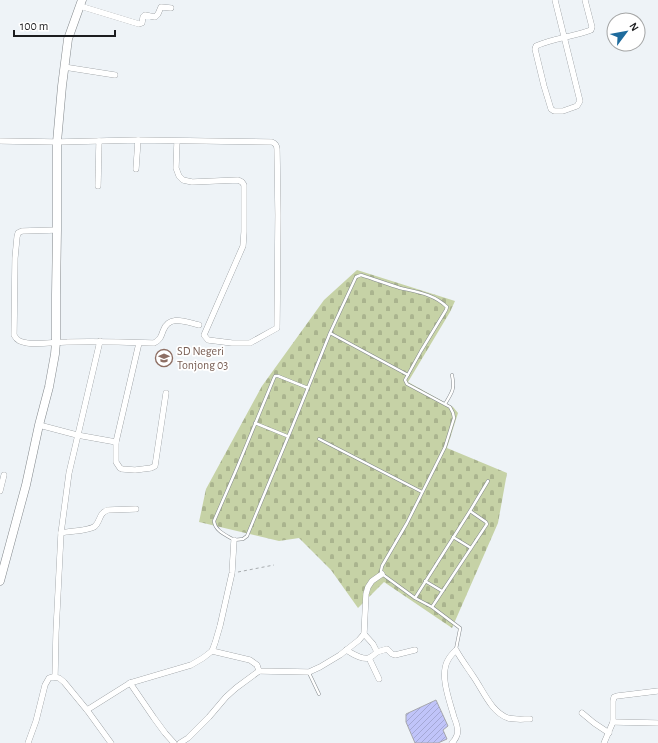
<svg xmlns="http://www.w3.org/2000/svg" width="658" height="743" viewBox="0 0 658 743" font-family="'Alegreya Sans',sans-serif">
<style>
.cemetery{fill:url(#cemetery-stones)}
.building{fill:url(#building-hatch);stroke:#a6a7ad}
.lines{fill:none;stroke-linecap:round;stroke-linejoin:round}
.lane-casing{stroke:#83888c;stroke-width:3.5}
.street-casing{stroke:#83888c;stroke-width:6}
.secondary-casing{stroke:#83888c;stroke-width:9}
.path{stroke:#a7abae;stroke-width:1;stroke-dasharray:3 3;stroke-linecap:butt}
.lane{stroke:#fff;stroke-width:2.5}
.street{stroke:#fff;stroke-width:5.5}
.secondary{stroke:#fff;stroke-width:8}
.labels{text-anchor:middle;stroke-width:3.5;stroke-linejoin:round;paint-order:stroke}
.education-label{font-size:12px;fill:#785e54;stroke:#fff;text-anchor:start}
</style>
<defs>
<pattern id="cemetery-stones" width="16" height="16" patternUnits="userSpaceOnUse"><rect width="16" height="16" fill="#c6d2a6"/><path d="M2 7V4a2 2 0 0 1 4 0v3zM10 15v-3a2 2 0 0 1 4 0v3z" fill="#aab48e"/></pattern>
<pattern id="building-hatch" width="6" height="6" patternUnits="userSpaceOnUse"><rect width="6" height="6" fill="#c0c4f9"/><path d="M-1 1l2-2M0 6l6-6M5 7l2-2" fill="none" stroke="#a4a8d5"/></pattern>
</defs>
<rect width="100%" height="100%" fill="#eef3f7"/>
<path class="cemetery" d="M 357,270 L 455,301 L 450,312 L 408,382 L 453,407 L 458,413 L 447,448 L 507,473 L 498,523 L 452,628 L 384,582 L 358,608 L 331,570 L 299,538 L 279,541 L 199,522 L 206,489 L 262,386 L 324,300 Z"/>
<path class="building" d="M 436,700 L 448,726 L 443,730 L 447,739 L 438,743 L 415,743 L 406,722 L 406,714 Z"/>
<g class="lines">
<g class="lane-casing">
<g id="lane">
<path d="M 330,333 L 408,375"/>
<path d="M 308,388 L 278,376 L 275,376 L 274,378 L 237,468 L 214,521 C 215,531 226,535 234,540 L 243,539 L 247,536 L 293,425 L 330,333 L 356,277 L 361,275 C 374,279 387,284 400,288 C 417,292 434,294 447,307 L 446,310 L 421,351 L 405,380 L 407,384 L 450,407 L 453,413 L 454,418 L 445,447 L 407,523 L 382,566 L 381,571 L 382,574 L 415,598 L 432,607 L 460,628 L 460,629 L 456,649"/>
<path d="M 445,404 C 452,392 455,390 452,375"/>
<path d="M 255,423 L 287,436"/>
<path d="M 319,439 L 422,492"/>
<path d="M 453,537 L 471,548"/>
<path d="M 425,581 L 442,591"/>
<path d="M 415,598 L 470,511 L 488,481"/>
<path d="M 432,607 L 487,524 L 486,522 L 470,511"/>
<path d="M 309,673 L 319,694"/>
</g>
</g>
<g class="street-casing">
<g id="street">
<path d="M 555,0 L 580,101 L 577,106 L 563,111 L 554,111 L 551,109 L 544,86 L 535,49 L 536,46 C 553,38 573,37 591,30 L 592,27 L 585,0"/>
<path d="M 80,6 L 139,24 L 142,23 L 143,17 L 145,15 L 155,17 L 158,14 L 161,7 L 171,8"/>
<path d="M 64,67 L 115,75"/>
<path d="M 0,141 L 57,142 L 138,140 L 272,142 C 275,143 277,146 277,149 L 278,215 L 277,328 L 250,343 L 232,343 L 208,340 L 204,335 L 243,246 L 244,232 L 244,185 L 242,182 L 238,180 L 192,182 L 183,180 L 179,176 L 176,168 L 177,141"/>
<path d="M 136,169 L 138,140"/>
<path d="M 98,186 L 99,141"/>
<path d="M 57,230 L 22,231 L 18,233 L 17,237 L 15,258 L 14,335 C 17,341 21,342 27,343 C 40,345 54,342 67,342 C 96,341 125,342 154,343 C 160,340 161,337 163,331 C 169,314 186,322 199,325"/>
<path d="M 139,343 L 116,442 L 116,462 L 120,468 L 122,469 L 135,470 L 151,468 L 155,466 L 166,393"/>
<path d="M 39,425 L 77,435 L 116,442"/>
<path d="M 0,491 L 4,475"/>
<path d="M 61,533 C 70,531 86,531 94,527 C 101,522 98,513 108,510 L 136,509"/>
<path d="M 346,650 C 352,653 361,660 369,658 C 371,657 375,654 377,652 L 373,644 L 364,634"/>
<path d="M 212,651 L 250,660 L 257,665 L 259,671 L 309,672 L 320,667 L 340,655 L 359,640 L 364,634 L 366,594 L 368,587 L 372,581 L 382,574"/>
<path d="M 377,652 L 387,649 L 392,654 L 395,655 L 415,650"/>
<path d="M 369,658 L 379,679"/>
<path d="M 55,677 L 56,632 L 61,533 L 69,473 L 100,341"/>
<path d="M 130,683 L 191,665 L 203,658 L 212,651 L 215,643 L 220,626 L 232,573 L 234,540"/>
<path d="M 87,710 L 130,683 L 154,718 L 165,733 L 174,743"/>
<path d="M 582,713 L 594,723 L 609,733"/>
<path d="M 613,722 L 658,723"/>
<path d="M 28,743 L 36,721 L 45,685 L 49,678 L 52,677 L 59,678 L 64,682 L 87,710 L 111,743"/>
<path d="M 180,743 L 188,738 L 209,717 L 226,697 L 236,688 L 259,671"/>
<path d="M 452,743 C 454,741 456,738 457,735 C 459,730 456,722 454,717 C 450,702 439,675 448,660 C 450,656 453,653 456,650 C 461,659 467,667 473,676 C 483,690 491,712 508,718 C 515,720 523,719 530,719"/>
<path d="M 604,743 L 613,722 L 613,701 L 614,697 L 617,696 L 658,691"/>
</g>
</g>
<g class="secondary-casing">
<path id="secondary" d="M 0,581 L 26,485 L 39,425 L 49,387 L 55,354 L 56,342 L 56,295 L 57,230 L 57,142 L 62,86 L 68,39 L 82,0"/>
</g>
<path class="path" d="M 238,572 L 274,565"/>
<use href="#lane" class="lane"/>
<use href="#street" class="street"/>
<use href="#secondary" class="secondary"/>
</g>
<defs>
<g id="school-ring" transform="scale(0.9)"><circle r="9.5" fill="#fff" stroke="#8d6e63" stroke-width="1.5"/><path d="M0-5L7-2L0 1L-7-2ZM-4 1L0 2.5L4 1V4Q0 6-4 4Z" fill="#8d6e63"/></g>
</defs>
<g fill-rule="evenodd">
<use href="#school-ring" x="164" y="358"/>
</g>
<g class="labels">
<g class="education-label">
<text x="177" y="355">SD Negeri<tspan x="177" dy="14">Tonjong 03</tspan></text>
</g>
</g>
<g transform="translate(626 32) rotate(58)"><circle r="19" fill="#ffffff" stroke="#a4a5a5"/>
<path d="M0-3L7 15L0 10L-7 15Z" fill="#1e6b9d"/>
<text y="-6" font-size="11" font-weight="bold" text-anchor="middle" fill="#1c1d1f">N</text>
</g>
<path d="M14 30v6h101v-6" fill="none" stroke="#1c1d1f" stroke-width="2"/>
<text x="20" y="30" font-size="12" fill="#1c1d1f" stroke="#ffffff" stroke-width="3" paint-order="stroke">100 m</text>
</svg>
